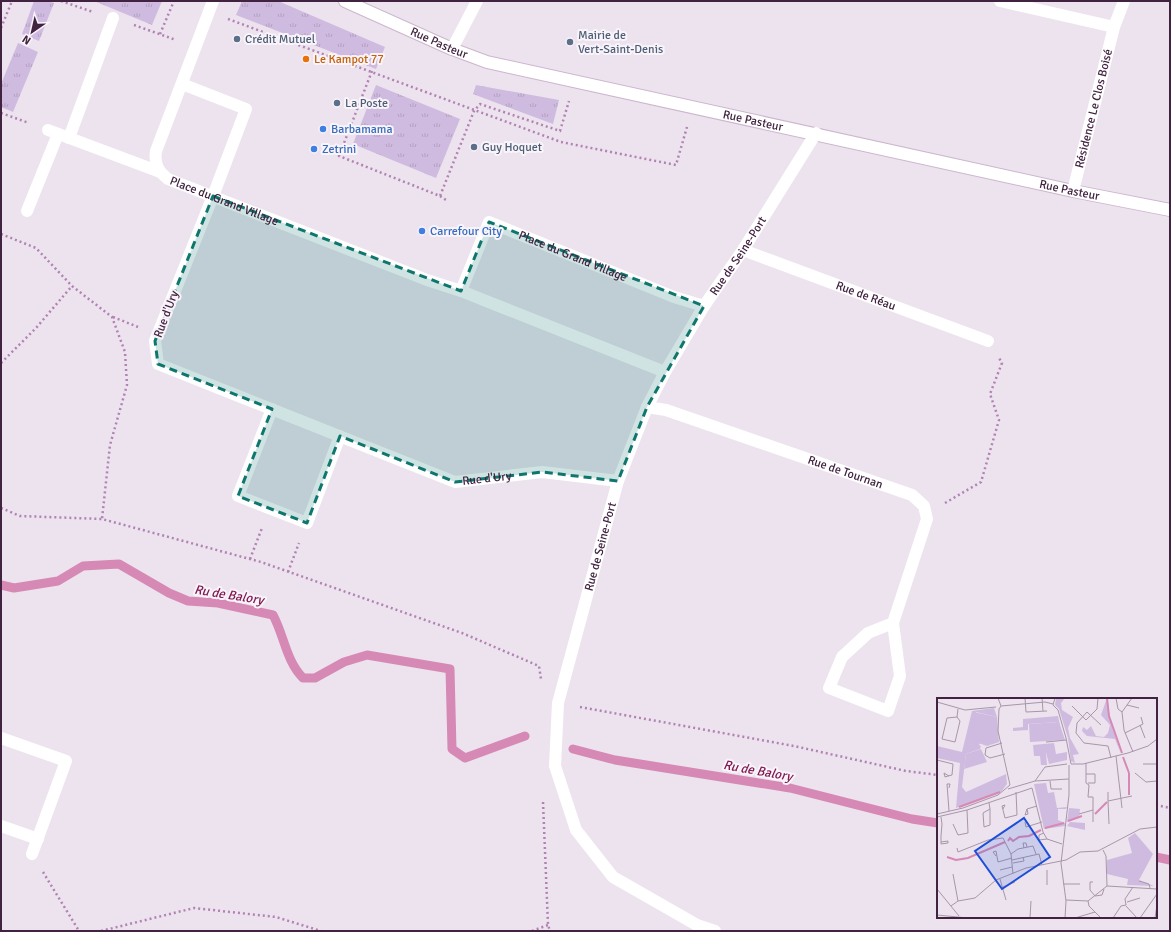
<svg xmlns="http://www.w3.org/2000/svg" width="1171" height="932" viewBox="0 0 1171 932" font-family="Signika,sans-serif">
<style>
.grass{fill:url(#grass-tufts)}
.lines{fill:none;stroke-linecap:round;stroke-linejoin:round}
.stream{stroke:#d689b4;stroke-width:9}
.secondary-casing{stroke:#ccb6ce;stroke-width:14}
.path{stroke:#b282b3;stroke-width:2.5;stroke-dasharray:2 3;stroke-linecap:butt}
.lane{stroke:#fff;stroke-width:12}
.street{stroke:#fff;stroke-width:12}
.secondary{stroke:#fff;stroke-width:12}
.marked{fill:#0f766e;fill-opacity:0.2;stroke:#0f766e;stroke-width:3;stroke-dasharray:8 5;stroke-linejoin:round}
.service-dot{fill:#5c6f8a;stroke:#f9f4fa;stroke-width:1.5}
.food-dot{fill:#e8710a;stroke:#f9f4fa;stroke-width:1.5}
.shop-dot{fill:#3f7fe0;stroke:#f9f4fa;stroke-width:1.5}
.labels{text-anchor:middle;stroke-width:4;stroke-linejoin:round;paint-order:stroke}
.service-label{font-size:12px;fill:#4e5e75;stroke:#f9f4fa;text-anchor:start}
.street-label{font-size:12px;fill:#412240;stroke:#f9f4fa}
.food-label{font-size:12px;fill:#c56008;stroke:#f9f4fa;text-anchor:start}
.shop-label{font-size:12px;fill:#366cbe;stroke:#f9f4fa;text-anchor:start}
.water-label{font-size:13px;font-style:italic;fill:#811851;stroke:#f9f4fa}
.inset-river{fill:none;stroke:#d689b4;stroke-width:2}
.inset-road{fill:none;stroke:#a896a8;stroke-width:1}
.view{fill:#1d4ed8;fill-opacity:0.15;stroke:#1d4ed8;stroke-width:2}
.inset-edge{fill:none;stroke:#412240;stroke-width:2}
</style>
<defs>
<pattern id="grass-tufts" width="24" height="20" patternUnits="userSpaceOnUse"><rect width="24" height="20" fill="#d0bbe0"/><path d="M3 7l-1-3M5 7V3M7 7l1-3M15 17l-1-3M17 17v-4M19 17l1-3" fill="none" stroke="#b4a0c1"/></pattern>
</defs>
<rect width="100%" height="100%" fill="#ece3ee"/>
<g class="grass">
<path d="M 34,1 L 47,1 L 54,3 L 39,41 L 22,34 Z"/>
<path d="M 94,1 L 162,1 L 152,25 Z"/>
<path d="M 242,1 L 278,1 L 385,47 L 376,69 L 236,15 Z"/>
<path d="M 18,43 L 38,52 L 13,112 L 1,107 L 1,84 Z"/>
<path d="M 376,85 L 460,119 L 436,178 L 353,144 Z"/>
<path d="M 476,85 L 559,100 L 553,124 L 473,94 Z"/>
</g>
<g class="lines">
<g class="stream">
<path d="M 1,585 L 14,588 L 58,581 L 83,566 L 119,564 L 169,593 L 188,601 L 218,603 L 273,615 C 284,635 286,661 303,678 L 315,678 L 344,662 L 367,655 L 450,669 L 452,749 L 465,758 L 525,736"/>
<path d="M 573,749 L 615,760 L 790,788 L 912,819 L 938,823"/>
<path d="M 1156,857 L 1170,860"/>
</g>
<g class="secondary-casing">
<g id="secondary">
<path id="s8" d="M 345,1 L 452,49 L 487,62 L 1073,191 L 1170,210"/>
</g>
</g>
<g class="path">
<path d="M 61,1 L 93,12"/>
<path d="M 228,19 L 561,142 L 676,165 L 687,127"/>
<path d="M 134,25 L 176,40"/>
<path d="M 1,28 L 12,1"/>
<path d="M 160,34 L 174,1"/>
<path d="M 372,71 L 339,156 L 440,196 L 474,111 L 480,104 L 560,131 L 569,101"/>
<path d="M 1,113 L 29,123"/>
<path d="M 440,196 L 446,200"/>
<path d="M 1,234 L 36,248 L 72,286 L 112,317 L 125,352 L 127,385 L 110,445 L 102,519"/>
<path d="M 113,317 L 138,327"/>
<path d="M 1,363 L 36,328 L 72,286"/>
<path d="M 945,503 L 981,482 L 999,420 L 990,394 L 1002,363 L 999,358"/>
<path d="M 1,508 L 20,516 L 102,519 L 261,562 L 462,633 L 539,666 L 541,679"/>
<path d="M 250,559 L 262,528"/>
<path d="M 288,572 L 299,543"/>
<path d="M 580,707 L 794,746 L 906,771 L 938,775"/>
<path d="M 543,802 L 548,925 L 550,931"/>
<path d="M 1156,805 L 1170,808"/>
<path d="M 43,872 L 79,931"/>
<path d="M 101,931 L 194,908 L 276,917 L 321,931"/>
<path d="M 532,931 L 548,925"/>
</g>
<g class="lane">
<path d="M 452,49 L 477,1"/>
<path d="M 182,84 L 246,109 L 213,196"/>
<path d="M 48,130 L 160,172"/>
<path d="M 69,138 L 113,18"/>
<path d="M 27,211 L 58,134"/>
<path d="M 1,826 L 38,839"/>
</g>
<g class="street">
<path id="s1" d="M 213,1 L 156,151 C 154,164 158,171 168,179 L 427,280 L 461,291 L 665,372"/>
<path d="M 1000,1 L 1114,27"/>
<path id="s2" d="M 1073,191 L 1114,27 L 1124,1"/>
<path id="s3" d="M 213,196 L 155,341 L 158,364 L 455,482 L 542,472 L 618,481"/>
<path id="s4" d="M 743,250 L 988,341"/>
<path id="s5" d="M 461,291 L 489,222 L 674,297 L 704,306"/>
<path id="s6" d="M 647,407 L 666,410 L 912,495 L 924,506 L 927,519 L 893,623 L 868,633 L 842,657 L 829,688 L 888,711 L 900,676 L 893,623"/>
<path d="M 272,409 L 238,496 L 307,523 L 340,436"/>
<path d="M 1,738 L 66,761 L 32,854"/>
<path id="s7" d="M 715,931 L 697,925 L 613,877 L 576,830 L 555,766 L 558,703 L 618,481 L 647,407 L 665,372 L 704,306 L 743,250 L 816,133"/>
</g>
<use href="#secondary" class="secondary"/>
</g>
<path class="marked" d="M 213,196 L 461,291 L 489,222 L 704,306 L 647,407 L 618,481 L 542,472 L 455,482 L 340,436 L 307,523 L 238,496 L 272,409 L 158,364 L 155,341 Z"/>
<g class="service-dot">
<circle cx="237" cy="39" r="4"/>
<circle cx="570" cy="42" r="4"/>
<circle cx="337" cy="103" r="4"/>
<circle cx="474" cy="147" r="4"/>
</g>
<circle class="food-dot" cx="306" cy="59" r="4"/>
<g class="shop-dot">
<circle cx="323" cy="129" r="4"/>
<circle cx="314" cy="149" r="4"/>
<circle cx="422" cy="231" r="4"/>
</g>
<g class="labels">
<g class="service-label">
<text x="578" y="39">Mairie de<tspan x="578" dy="14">Vert-Saint-Denis</tspan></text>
<text x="245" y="43">Crédit Mutuel</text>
<text x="345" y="107">La Poste</text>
<text x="482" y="151">Guy Hoquet</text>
</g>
<g class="street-label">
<text dy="4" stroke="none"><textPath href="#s8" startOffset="103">Rue Pasteur</textPath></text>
<text dy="4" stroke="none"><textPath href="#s2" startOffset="85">Résidence Le Clos Boisé</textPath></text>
<text dy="4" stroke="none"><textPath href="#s8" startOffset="427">Rue Pasteur</textPath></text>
<text dy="4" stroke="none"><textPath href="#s8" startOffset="751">Rue Pasteur</textPath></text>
<text dy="4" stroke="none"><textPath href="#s1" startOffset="253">Place du Grand Village</textPath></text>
<text dy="4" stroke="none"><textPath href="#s7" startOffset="792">Rue de Seine-Port</textPath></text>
<text dy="4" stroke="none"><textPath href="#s5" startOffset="165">Place du Grand Village</textPath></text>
<text dy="4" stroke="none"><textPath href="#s4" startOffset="131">Rue de Réau</textPath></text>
<text transform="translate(166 314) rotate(-69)" y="4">Rue d'Ury</text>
<text dy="4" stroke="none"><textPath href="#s6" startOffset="209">Rue de Tournan</textPath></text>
<text dy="4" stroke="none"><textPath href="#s3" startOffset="531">Rue d'Ury</textPath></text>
<text dy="4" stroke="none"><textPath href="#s7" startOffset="468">Rue de Seine-Port</textPath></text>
</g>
<g class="food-label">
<text x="314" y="63">Le Kampot 77</text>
</g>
<g class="shop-label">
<text x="331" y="133">Barbamama</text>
<text x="322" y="153">Zetrini</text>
<text x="430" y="235">Carrefour City</text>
</g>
<g class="water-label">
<text transform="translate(229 594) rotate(9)" y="5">Ru de Balory</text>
<text transform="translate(758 770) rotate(10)" y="5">Ru de Balory</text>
</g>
</g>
<g transform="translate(937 698)">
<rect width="220" height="220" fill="#ece3ee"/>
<path d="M 119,0 L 128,0 L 124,5 L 125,12 L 136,19 L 131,30 L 133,40 L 142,56 L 136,57 L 138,65 L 134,63 L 131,40 L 122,11 L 118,7 ZM 170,0 L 172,18 L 184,56 L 178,41 L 150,38 L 145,33 L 146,29 L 150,32 L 154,28 L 159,38 L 167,39 L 171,35 L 173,27 L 164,17 ZM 57,10 L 60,19 L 39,14 L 37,43 L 44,44 L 42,47 L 44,48 L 43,51 L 29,56 L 25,89 L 29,94 L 69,76 L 70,86 L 64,94 L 19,110 L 23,65 L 0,60 L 0,48 L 25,54 L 35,13 ZM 121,18 L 123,28 L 121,24 L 91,26 L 91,32 L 76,33 L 76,30 L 86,29 L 86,21 Z" fill="#d0bbe0"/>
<path d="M 122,24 L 128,42 L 93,44 L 92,26 Z" fill="#d0bbe0"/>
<path d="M 109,85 L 111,95 L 117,94 L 120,110 L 130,109 L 129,111 L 121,111 L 121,122 L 128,125 L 128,128 L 107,131 L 97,86 ZM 132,110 L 143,111 L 142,119 L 130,124 ZM 133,124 L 148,125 L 148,132 L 130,128 ZM 198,135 L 216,156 L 202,182 L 217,188 L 190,187 L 191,181 L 170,176 L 170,162 L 195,155 L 191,140 Z" fill="#d0bbe0"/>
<path d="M 37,14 L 60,19 L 62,44 L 50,48 L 30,41 ZM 117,45 L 119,56 L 130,54 L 130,62 L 112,66 L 109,54 L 110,67 L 104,67 L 103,58 L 97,58 L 96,47 ZM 44,51 L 50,64 L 27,71 L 29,56 ZM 187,160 L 189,167 L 176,170 L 174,162 Z" fill="#d0bbe0"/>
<path class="inset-river" d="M 170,0 L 172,18 L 185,55M 186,59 L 192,75M 192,75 L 192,97M 22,109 L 63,94M 158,116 L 170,104M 131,123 L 145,118M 108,130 L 127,125M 71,143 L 73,140 L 76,143 L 82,139 L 92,138 L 104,132M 10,159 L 19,162 L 31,160 L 68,144"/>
<path class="inset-road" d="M 61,0 L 64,8 L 62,11 L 61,33 L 73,87M 88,0 L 89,14 L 110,13M 105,0 L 106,13M 118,0 L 116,7 L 121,12 L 129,40 L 134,66M 179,0 L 181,11 L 185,14M 195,0 L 185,14 L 187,32 L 196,54M 0,4 L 28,12 L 59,9M 190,7 L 202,10M 64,8 L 108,4 L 116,6M 135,8 L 149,22 L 160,11 L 161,0M 20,19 L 10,20 L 5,41 L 18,44 L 23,23 L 20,19 L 21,11M 164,27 L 150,14 L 140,25 L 139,35 L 147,45 L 171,48 L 174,60M 203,27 L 208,40M 188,35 L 206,26 L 204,19M 109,44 L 130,42M 65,45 L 49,50 L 48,57 L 53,60 L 68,56M 179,58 L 185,110M 0,62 L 16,66 L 15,77 L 11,78 L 8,79 L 7,75 L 12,78M 149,65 L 149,85 L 152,87 L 151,99 L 156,99 L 156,124M 134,66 L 146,66 L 191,55 L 211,48 L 220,41M 206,66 L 220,66M 198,75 L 209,84 L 220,83M 149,76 L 158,76 L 158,85 L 151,85M 98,83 L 108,69 L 130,66M 113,83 L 114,91 L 125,91M 12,90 L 13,86 L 10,86 L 12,113M 71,91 L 98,83 L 132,81M 171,94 L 171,103 L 195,98M 171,103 L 172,126M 52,105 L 53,111 L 53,127 L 47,129 L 46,115 L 53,111M 66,111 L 68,107 L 65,108 L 68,120 L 80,117 L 79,94M 90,111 L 88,117 L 91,116 L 90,111 L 100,108M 0,116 L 26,110 L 61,97 L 73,87M 142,116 L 156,112M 0,119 L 30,112 L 95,90 L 106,134 L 110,141 L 125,146M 4,119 L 5,126 L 4,138 L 4,146 L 11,145 L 11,143 L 4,144M 88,124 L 89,129 L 105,124M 16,126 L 21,137 L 31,135 L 30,112M 107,135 L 102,137 L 102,142 L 110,141M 20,150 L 21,154 L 51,142 L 66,140 L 74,156 L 76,176M 87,150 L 86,145 L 89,145 L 90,149M 166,152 L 169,158 L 170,188M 74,156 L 81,151 L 96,148 L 99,156M 59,158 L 56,154 L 59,153 L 61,164 L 75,160M 75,162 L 102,156 L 105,167M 76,165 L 87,163 L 86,159M 63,172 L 75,169M 110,172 L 110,187M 16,176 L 21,203M 63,181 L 69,202M 202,183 L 212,186 L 213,190M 156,184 L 153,184 L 153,192 L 158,198M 126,186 L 143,186M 66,189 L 78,184M 0,191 L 22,218M 158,198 L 165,197 L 167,191M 129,202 L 151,203 L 170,188 L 220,191M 151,203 L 152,208 L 164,220M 190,204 L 203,200M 14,208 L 21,203 L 38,200 L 59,182 L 89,170 L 129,162 L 143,154 L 161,153 L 203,131 L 220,129M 189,208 L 200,220M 0,217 L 31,220M 93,220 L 94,203M 128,220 L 129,203 L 124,165 L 132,97 L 132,67M 138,220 L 158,214M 176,220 L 184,208 L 189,207 L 188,201 L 196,189M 203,220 L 220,196M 218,220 L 220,207"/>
<path class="view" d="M 87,120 L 113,159 L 65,191 L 38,153 Z"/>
<rect width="220" height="220" class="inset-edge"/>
</g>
<rect width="1171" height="932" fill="none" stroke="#412240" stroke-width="4"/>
<g transform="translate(32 32) rotate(214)" stroke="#f9f4fa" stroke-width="3" paint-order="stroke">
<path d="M0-3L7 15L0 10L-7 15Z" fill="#412240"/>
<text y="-6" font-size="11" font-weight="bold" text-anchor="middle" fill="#412240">N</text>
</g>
</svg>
